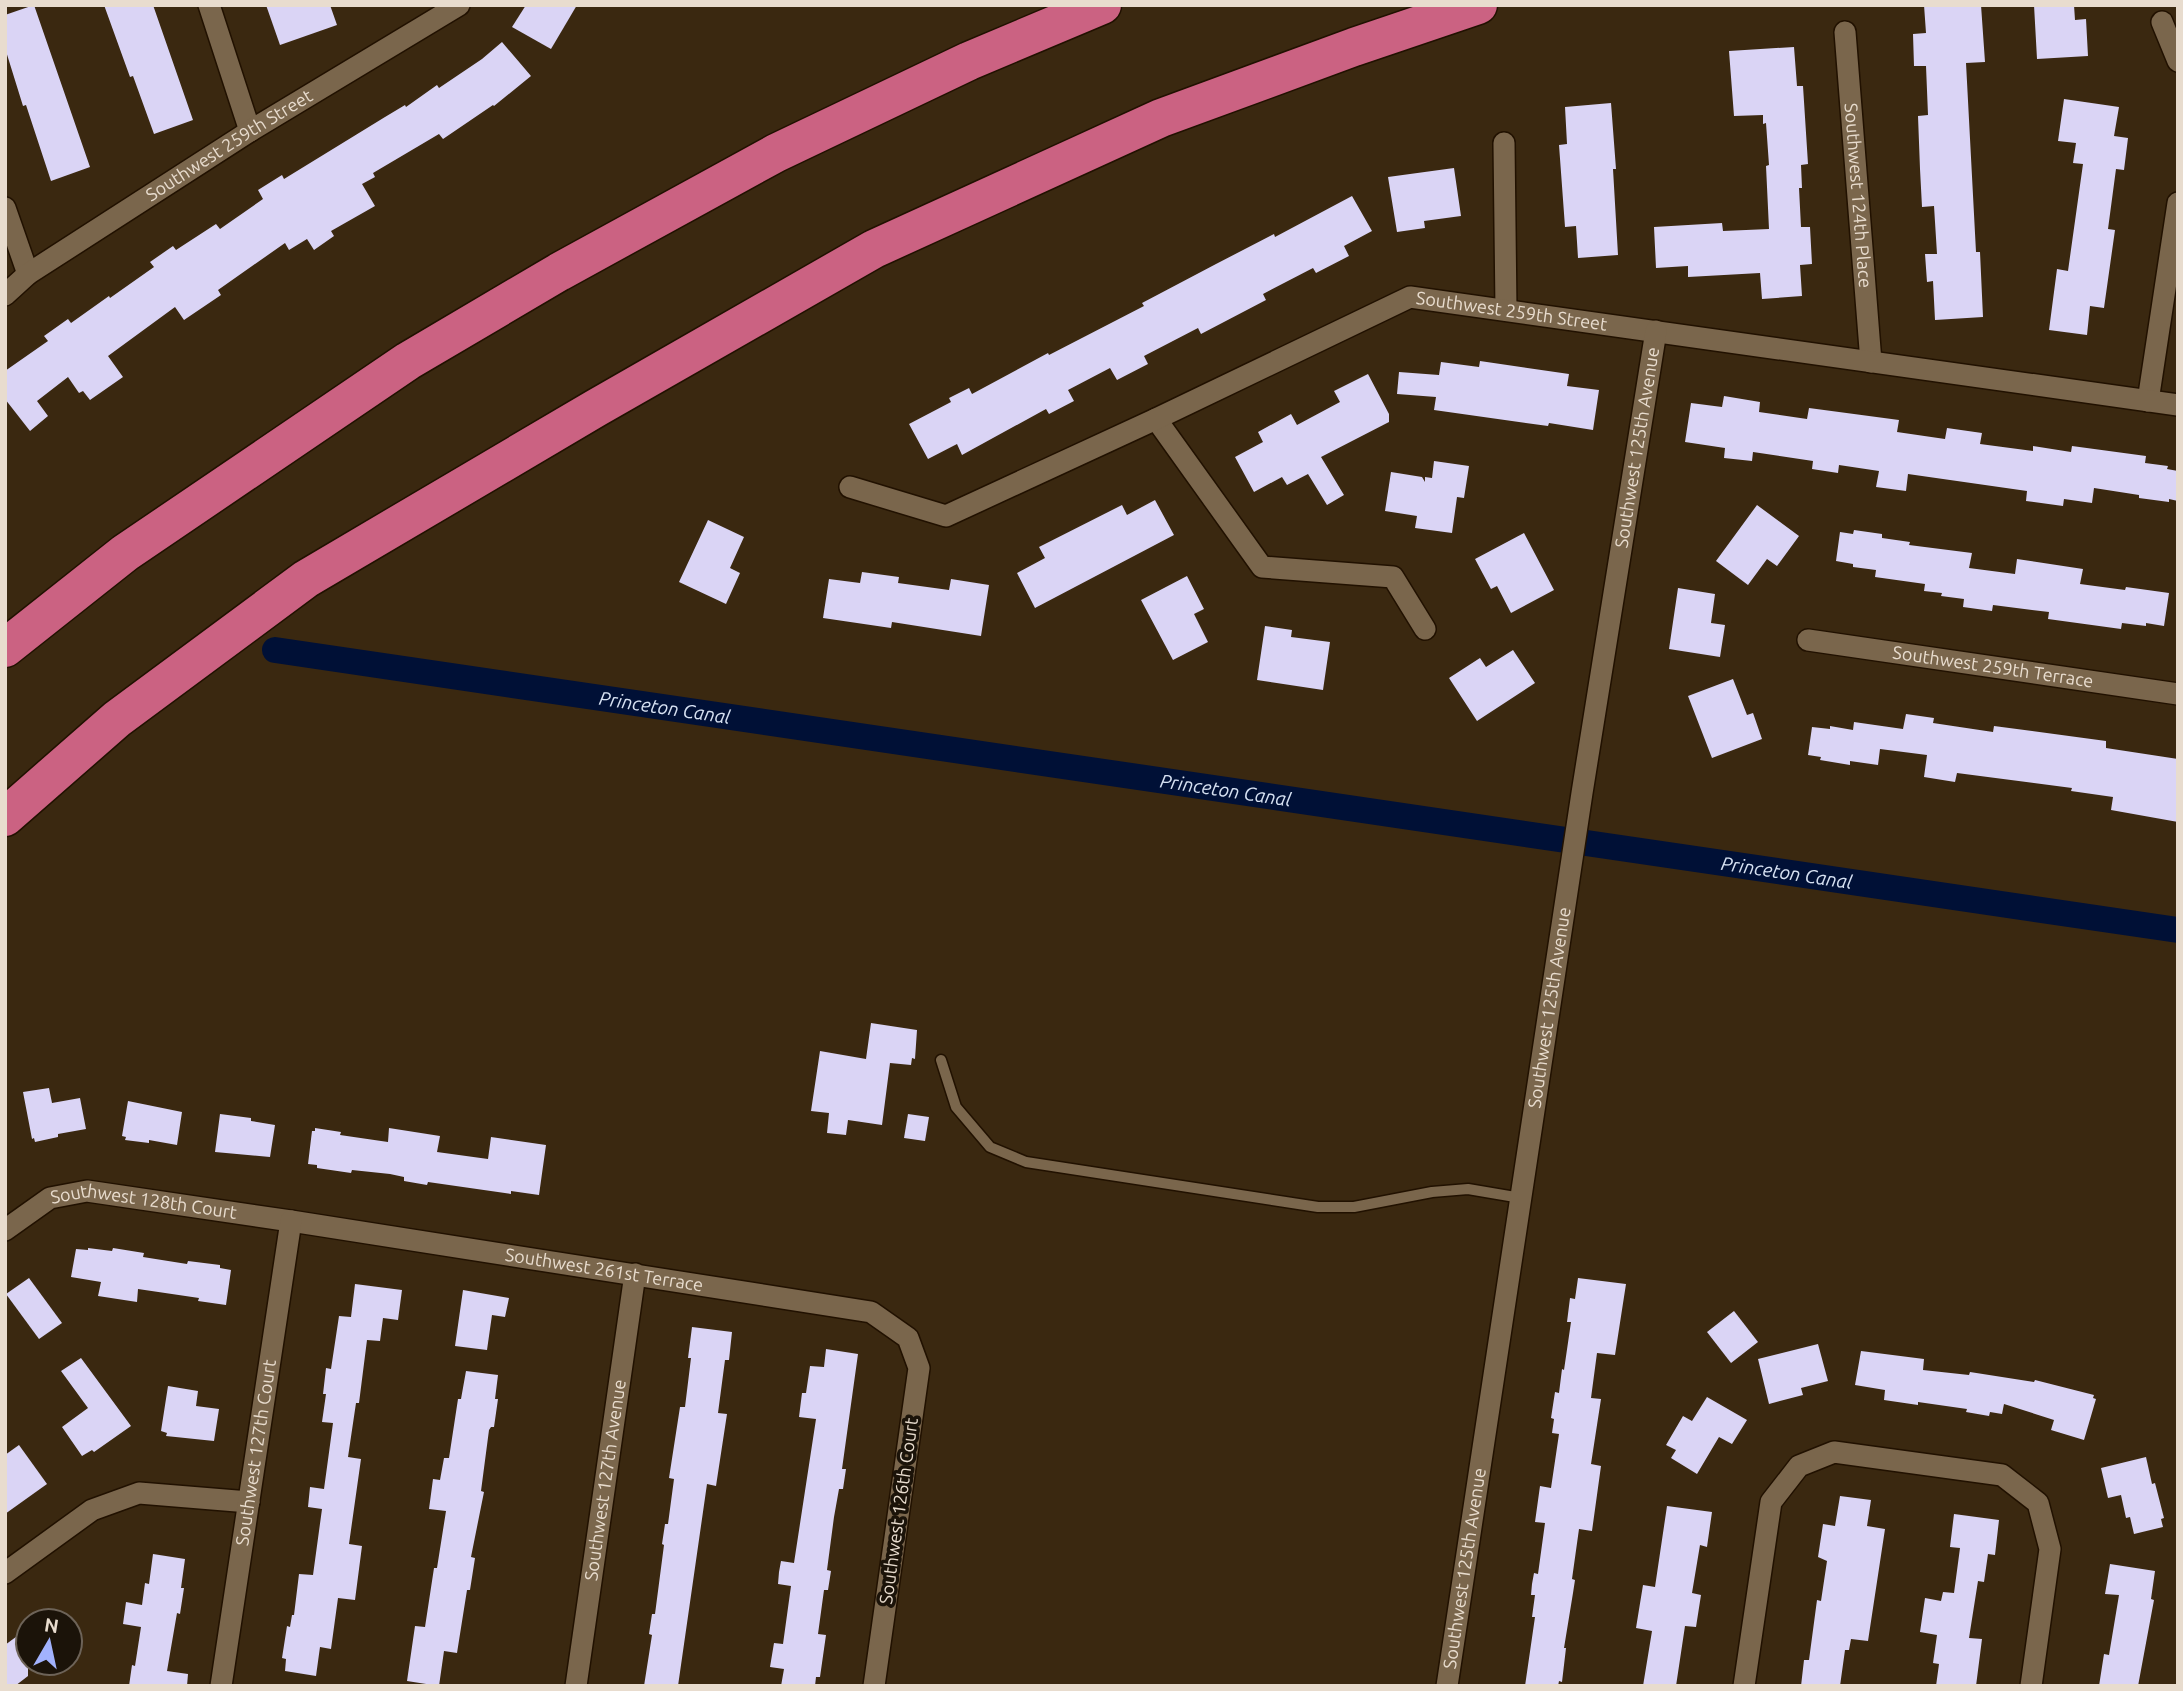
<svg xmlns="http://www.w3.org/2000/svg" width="2183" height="1691" viewBox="0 0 2183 1691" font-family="Ubuntu,sans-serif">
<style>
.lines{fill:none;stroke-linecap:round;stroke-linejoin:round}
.canal{stroke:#001036;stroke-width:26}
.building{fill:#dad4f5}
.service-casing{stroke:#211100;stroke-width:13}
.minor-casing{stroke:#211100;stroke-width:24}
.motorway-casing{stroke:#211100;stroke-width:41}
.service{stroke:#7a664c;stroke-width:10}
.minor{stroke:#7a664c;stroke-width:21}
.motorway{stroke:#cb6282;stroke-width:38}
.labels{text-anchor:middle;stroke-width:7;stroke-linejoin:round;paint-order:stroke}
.street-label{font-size:18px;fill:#e8dcce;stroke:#1b1309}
.water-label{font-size:19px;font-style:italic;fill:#d6e1f2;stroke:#1b1309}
</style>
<rect width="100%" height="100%" fill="#3a2810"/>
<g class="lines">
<path class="canal" id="s1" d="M 275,650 L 2178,930"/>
</g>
<g class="building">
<path d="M 34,5 L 90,167 L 51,181 L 26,105 L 23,106 L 5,48 L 5,15 Z"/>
<path d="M 104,5 L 153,5 L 193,120 L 154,134 L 133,76 L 130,77 Z"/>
<path d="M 266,5 L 330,5 L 337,25 L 280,45 Z"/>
<path d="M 526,5 L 577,5 L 551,49 L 512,27 Z"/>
<path d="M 1924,5 L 1981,5 L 1985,62 L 1966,63 L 1976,252 L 1980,252 L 1983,317 L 1935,320 L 1933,281 L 1927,282 L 1925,254 L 1937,254 L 1934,206 L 1922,207 L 1920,169 L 1918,116 L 1928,115 L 1926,66 L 1914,66 L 1913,34 L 1926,33 Z"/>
<path d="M 2034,5 L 2074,5 L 2075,20 L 2086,19 L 2088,56 L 2037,59 Z"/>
<path d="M 502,42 L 531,76 L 494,106 L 493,105 L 443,139 L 439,134 L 373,173 L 375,177 L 362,184 L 375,206 L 331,231 L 334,236 L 314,250 L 307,239 L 289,250 L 285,243 L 218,290 L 221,295 L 184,320 L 175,307 L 108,356 L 123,377 L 90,400 L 83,391 L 79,393 L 68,377 L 37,401 L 48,416 L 30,431 L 5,399 L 5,371 L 48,341 L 44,336 L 68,319 L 71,323 L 109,296 L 110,298 L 154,267 L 150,262 L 173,246 L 176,250 L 216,224 L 220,229 L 263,199 L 258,190 L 282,175 L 284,179 L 385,117 L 405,105 L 406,107 L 437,85 L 439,88 L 482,59 Z"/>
<path d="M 1794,47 L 1797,86 L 1803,86 L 1808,164 L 1801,165 L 1802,188 L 1799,188 L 1801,227 L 1810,227 L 1812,264 L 1800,265 L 1802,296 L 1762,299 L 1760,273 L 1688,277 L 1688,266 L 1656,268 L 1654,227 L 1722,223 L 1723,231 L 1769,229 L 1766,166 L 1769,165 L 1766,123 L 1763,124 L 1763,115 L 1734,116 L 1729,51 Z"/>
<path d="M 2064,99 L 2119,107 L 2114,136 L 2128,138 L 2124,170 L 2116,169 L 2108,229 L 2115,230 L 2104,308 L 2090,306 L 2087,335 L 2049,330 L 2057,269 L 2068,271 L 2083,164 L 2073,163 L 2076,143 L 2058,141 Z"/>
<path d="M 1611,103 L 1616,169 L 1613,169 L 1618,255 L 1578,258 L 1576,226 L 1565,227 L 1559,145 L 1567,144 L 1565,107 Z"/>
<path d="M 1454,168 L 1461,216 L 1424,221 L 1425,228 L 1397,232 L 1388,177 Z"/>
<path d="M 1352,196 L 1372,231 L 1344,246 L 1349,256 L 1316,273 L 1313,268 L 1263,294 L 1266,300 L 1201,334 L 1198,328 L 1144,356 L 1148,364 L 1117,380 L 1110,368 L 1068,390 L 1074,401 L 1049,414 L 1046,409 L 962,455 L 957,444 L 928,459 L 909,424 L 951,402 L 949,398 L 969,388 L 972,394 L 1048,353 L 1049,355 L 1144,306 L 1142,303 L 1216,264 L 1274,234 L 1275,237 Z"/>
<path d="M 1480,361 L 1569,374 L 1567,386 L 1599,390 L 1593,430 L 1549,423 L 1548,426 L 1434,410 L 1436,397 L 1397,394 L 1399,372 L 1439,375 L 1441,362 L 1479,367 Z"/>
<path d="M 1368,374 L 1389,414 L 1389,422 L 1321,457 L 1344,495 L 1327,505 L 1308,474 L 1287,485 L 1282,477 L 1254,492 L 1235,457 L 1263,442 L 1258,432 L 1291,414 L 1297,425 L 1340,402 L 1334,391 Z"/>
<path d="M 1724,396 L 1760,402 L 1759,412 L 1807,419 L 1809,408 L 1899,420 L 1897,432 L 1945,439 L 1947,428 L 1982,433 L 1980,444 L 2033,451 L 2033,446 L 2071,452 L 2072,446 L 2146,456 L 2145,463 L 2168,466 L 2167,469 L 2178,471 L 2178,501 L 2169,499 L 2169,502 L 2139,498 L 2139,495 L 2094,488 L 2092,503 L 2064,499 L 2063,506 L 2026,501 L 2027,491 L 1908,474 L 1906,491 L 1876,487 L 1879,471 L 1839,465 L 1838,473 L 1812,469 L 1813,461 L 1753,452 L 1752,461 L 1724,458 L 1725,448 L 1685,442 L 1691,403 L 1722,407 Z"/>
<path d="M 1434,461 L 1469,466 L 1464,498 L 1457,497 L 1452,533 L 1415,528 L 1417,516 L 1385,511 L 1391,472 L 1422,477 L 1425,482 L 1425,477 L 1432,478 Z"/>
<path d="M 1155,500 L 1174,535 L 1035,608 L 1017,573 L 1045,558 L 1039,547 L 1122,505 L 1127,515 Z"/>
<path d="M 1757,505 L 1799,536 L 1777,566 L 1767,559 L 1748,585 L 1716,561 Z"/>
<path d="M 708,520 L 744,537 L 730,568 L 740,573 L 726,604 L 679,582 Z"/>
<path d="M 1854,530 L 1882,534 L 1882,538 L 1910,542 L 1909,545 L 1972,553 L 1969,568 L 2015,574 L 2017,559 L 2083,569 L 2080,584 L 2125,590 L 2126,587 L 2169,593 L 2164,626 L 2146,623 L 2146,626 L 2122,623 L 2121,629 L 2048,619 L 2049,612 L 1993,605 L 1992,611 L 1963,607 L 1964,599 L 1941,596 L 1942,593 L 1924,591 L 1925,584 L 1875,577 L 1876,570 L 1853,567 L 1853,564 L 1836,561 L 1840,532 L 1853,534 Z"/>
<path d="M 1524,533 L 1554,590 L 1511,613 L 1497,586 L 1491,589 L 1475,559 Z"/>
<path d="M 862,572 L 899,577 L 898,583 L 949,590 L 951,579 L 989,585 L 981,636 L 892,622 L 891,628 L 823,618 L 829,579 L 860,583 Z"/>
<path d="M 1187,576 L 1204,609 L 1194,614 L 1208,642 L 1173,660 L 1141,600 Z"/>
<path d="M 1678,588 L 1715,594 L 1711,623 L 1725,625 L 1720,657 L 1669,649 Z"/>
<path d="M 1265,626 L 1292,630 L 1291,637 L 1330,642 L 1323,690 L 1257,680 Z"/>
<path d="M 1513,650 L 1535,683 L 1477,721 L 1449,678 L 1480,658 L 1486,667 Z"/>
<path d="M 1733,679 L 1747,715 L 1753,713 L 1762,739 L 1712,758 L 1688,696 Z"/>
<path d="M 1906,714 L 1934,718 L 1933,723 L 1993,732 L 1994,726 L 2106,741 L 2106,748 L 2178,759 L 2178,822 L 2111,810 L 2113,797 L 2071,791 L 2072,788 L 1957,773 L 1955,782 L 1924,777 L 1927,755 L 1880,749 L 1878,765 L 1850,761 L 1850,765 L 1820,760 L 1821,757 L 1808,755 L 1812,727 L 1830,729 L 1830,726 L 1853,730 L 1854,722 L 1903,729 Z"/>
<path d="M 871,1023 L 917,1030 L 915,1059 L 912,1058 L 911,1065 L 890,1063 L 882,1125 L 848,1120 L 846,1135 L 827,1133 L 829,1113 L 811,1111 L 820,1051 L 866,1059 Z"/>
<path d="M 49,1088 L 52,1103 L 80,1098 L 86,1129 L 58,1134 L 58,1137 L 35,1142 L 34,1138 L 32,1139 L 23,1092 Z"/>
<path d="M 128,1101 L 182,1112 L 177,1145 L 149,1140 L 149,1143 L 125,1140 L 126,1137 L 122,1136 Z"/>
<path d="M 220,1114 L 251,1118 L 251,1121 L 275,1125 L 270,1157 L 215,1152 Z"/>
<path d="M 908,1114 L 929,1117 L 925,1141 L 904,1138 Z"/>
<path d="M 315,1128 L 341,1132 L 340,1135 L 388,1142 L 389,1128 L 440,1136 L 437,1152 L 488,1159 L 491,1137 L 546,1145 L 539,1195 L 511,1191 L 511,1194 L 428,1182 L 427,1185 L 404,1181 L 404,1177 L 390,1174 L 352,1170 L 351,1173 L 317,1168 L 317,1165 L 308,1164 L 312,1131 L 315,1131 Z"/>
<path d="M 88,1248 L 112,1251 L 113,1248 L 144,1253 L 143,1257 L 187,1264 L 188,1261 L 220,1265 L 220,1268 L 231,1270 L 226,1305 L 198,1301 L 199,1298 L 138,1289 L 137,1302 L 98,1296 L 101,1282 L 71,1277 L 76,1249 L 88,1250 Z"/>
<path d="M 29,1278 L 62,1323 L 39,1339 L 6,1294 Z"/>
<path d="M 1578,1278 L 1626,1284 L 1615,1355 L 1597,1353 L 1591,1398 L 1601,1399 L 1591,1464 L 1601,1466 L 1592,1531 L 1579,1529 L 1572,1579 L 1575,1580 L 1573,1593 L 1564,1648 L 1566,1648 L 1562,1682 L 1559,1681 L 1558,1686 L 1525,1686 L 1535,1617 L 1532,1617 L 1535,1595 L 1531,1595 L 1532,1584 L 1534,1573 L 1538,1574 L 1545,1523 L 1535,1522 L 1540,1486 L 1551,1488 L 1559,1434 L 1552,1433 L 1554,1419 L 1551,1418 L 1555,1392 L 1559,1393 L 1562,1369 L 1564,1370 L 1571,1322 L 1567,1322 L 1570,1298 L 1575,1299 Z"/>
<path d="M 355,1284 L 402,1290 L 398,1320 L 383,1318 L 380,1341 L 367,1340 L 359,1403 L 356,1403 L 348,1457 L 361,1459 L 349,1544 L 362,1546 L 355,1600 L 338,1598 L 331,1649 L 320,1647 L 316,1676 L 285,1671 L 286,1659 L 282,1658 L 287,1626 L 290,1627 L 292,1615 L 294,1615 L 299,1574 L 313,1575 L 322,1509 L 308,1507 L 310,1487 L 324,1489 L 333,1423 L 322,1422 L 326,1394 L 323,1394 L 326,1368 L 331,1369 L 339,1316 L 351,1317 Z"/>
<path d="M 463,1290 L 509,1298 L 505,1317 L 492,1315 L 487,1350 L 455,1346 Z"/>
<path d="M 1734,1311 L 1758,1342 L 1731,1363 L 1707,1332 Z"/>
<path d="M 692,1327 L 732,1332 L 729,1360 L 725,1360 L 718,1413 L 727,1414 L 716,1486 L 707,1484 L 678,1686 L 644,1686 L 652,1635 L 649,1634 L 652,1614 L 655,1614 L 664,1545 L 662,1544 L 665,1524 L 668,1524 L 674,1479 L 669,1478 L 680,1407 L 685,1407 L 691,1358 L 688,1358 Z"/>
<path d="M 1818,1344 L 1828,1381 L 1801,1388 L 1803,1395 L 1769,1404 L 1758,1359 Z"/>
<path d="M 826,1349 L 858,1354 L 842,1469 L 846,1469 L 843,1489 L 839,1489 L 834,1517 L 827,1570 L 831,1571 L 828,1590 L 824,1590 L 818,1634 L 826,1635 L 820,1677 L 816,1677 L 815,1686 L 781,1686 L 784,1669 L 770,1667 L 774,1643 L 783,1644 L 791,1586 L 778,1584 L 779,1572 L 781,1561 L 794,1563 L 816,1419 L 799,1417 L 802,1393 L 806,1393 L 810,1366 L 824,1367 Z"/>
<path d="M 1861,1351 L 1924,1359 L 1923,1370 L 1969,1375 L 1970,1372 L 2034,1382 L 2035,1380 L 2094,1395 L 2093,1398 L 2096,1399 L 2084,1440 L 2051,1430 L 2054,1420 L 2004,1404 L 2002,1414 L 1990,1412 L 1989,1416 L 1966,1412 L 1967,1409 L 1918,1402 L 1918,1405 L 1884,1400 L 1885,1390 L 1855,1385 Z"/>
<path d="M 81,1358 L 131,1426 L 94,1452 L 92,1450 L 82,1456 L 62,1427 L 88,1408 L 61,1371 Z"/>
<path d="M 466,1371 L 498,1375 L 495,1399 L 498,1399 L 494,1427 L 491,1427 L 489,1430 L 481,1491 L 484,1492 L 471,1557 L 475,1558 L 470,1590 L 467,1590 L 457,1653 L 444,1651 L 439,1686 L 407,1681 L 415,1626 L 425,1627 L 434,1568 L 437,1568 L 446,1511 L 429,1509 L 433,1479 L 440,1480 L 444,1458 L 449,1458 L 458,1399 L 461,1399 Z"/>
<path d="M 168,1386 L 198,1391 L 196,1406 L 219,1409 L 214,1441 L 166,1436 L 167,1433 L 161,1431 Z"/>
<path d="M 1707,1397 L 1747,1420 L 1732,1444 L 1719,1437 L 1697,1474 L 1671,1458 L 1676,1450 L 1666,1445 L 1683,1416 L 1692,1421 Z"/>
<path d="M 19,1445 L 47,1484 L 5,1514 L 5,1455 Z"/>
<path d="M 2146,1457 L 2152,1484 L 2155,1483 L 2164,1518 L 2161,1519 L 2163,1527 L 2134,1534 L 2130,1517 L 2126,1518 L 2121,1495 L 2108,1498 L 2101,1468 Z"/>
<path d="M 1840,1496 L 1871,1500 L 1867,1526 L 1885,1529 L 1868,1641 L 1851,1639 L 1849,1650 L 1845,1650 L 1840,1686 L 1801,1686 L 1804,1660 L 1809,1660 L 1817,1600 L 1821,1601 L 1827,1561 L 1818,1557 L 1823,1524 L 1835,1526 Z"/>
<path d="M 1667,1506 L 1712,1512 L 1707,1547 L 1700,1545 L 1692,1593 L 1701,1595 L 1696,1627 L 1685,1626 L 1676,1686 L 1643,1686 L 1652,1631 L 1636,1628 L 1643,1585 L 1655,1587 Z"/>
<path d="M 1954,1514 L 1999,1520 L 1995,1555 L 1988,1554 L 1984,1582 L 1978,1581 L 1969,1638 L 1982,1639 L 1976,1686 L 1936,1686 L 1939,1664 L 1933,1663 L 1937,1635 L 1920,1632 L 1925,1598 L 1941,1601 L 1943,1592 L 1954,1593 L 1960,1548 L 1950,1547 Z"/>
<path d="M 153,1554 L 185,1559 L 181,1588 L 184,1588 L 180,1614 L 177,1613 L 167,1671 L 188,1674 L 187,1686 L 129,1686 L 132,1665 L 135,1666 L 141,1627 L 123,1624 L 126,1602 L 142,1605 L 145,1583 L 149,1584 Z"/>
<path d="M 2110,1564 L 2155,1571 L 2151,1599 L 2154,1600 L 2138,1686 L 2099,1686 L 2104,1654 L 2109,1655 L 2119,1595 L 2105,1594 Z"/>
<path d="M 28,1628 L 28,1676 L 15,1686 L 5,1686 L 5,1645 Z"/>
</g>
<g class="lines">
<g class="service-casing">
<path id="service" d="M 941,1060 L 956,1107 L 990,1147 L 1026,1162 L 1318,1207 L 1354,1207 L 1432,1192 L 1468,1189 L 1521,1198"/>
</g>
<g class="minor-casing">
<g id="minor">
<path d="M 209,5 L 250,131"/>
<path d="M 2162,22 L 2178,61"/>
<path id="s2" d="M 1845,32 L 1871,362"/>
<path d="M 1504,143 L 1506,310"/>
<path d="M 5,208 L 28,274"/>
<path id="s3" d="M 5,295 L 28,274 L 250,131 L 459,5"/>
<path d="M 2148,401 L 2178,203"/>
<path d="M 1156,419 L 1262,567 L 1393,577 L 1425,629"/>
<path id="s4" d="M 850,487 L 946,516 L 1156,419 L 1410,297 L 2178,405"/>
<path id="s5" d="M 1808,640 L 2178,694"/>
<path id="s6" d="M 5,1230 L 50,1198 L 87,1191 L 291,1221 L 871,1312 L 908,1338 L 919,1368 L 874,1686"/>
<path d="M 5,1573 L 92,1510 L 139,1493 L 249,1502"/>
<path id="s7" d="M 221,1686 L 291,1221"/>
<path id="s8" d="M 576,1686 L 635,1274"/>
<path id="s9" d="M 1447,1686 L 1582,793 L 1656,331"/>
<path d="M 1744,1686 L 1771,1502 L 1799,1466 L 1834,1452 L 2002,1475 L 2038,1503 L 2050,1549 L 2031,1686"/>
</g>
</g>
<g class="motorway-casing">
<g id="motorway">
<path d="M 5,648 L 125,553 L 408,361 L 559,272 L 776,153 L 969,61 L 1102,5"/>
<path d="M 5,817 L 117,719 L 306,579 L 596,408 L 874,249 L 1161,118 L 1354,47 L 1478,5"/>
</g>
</g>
<use href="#service" class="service"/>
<use href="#minor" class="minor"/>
<use href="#motorway" class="motorway"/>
</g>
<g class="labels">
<g class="street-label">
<text dy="6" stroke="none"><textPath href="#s3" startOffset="270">Southwest 259th Street</textPath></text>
<text dy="6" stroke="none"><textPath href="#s2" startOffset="164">Southwest 124th Place</textPath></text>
<text dy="6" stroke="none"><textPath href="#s4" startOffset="716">Southwest 259th Street</textPath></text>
<text dy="6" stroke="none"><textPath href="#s9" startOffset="1253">Southwest 125th Avenue</textPath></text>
<text dy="6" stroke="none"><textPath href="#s5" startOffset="187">Southwest 259th Terrace</textPath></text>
<text dy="6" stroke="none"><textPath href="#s9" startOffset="686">Southwest 125th Avenue</textPath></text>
<text dy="6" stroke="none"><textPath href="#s6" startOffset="150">Southwest 128th Court</textPath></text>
<text dy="6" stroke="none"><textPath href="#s6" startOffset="616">Southwest 261st Terrace</textPath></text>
<text dy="6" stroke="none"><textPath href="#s7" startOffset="236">Southwest 127th Court</textPath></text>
<text dy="6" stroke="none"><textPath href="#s8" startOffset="208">Southwest 127th Avenue</textPath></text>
<text transform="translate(899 1511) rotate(-82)" y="6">Southwest 126th Court</text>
<text dy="6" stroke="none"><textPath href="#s9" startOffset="119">Southwest 125th Avenue</textPath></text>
</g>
<g class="water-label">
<text dy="7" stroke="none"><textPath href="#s1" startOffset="394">Princeton Canal</textPath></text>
<text dy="7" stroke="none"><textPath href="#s1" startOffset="961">Princeton Canal</textPath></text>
<text dy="7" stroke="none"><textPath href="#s1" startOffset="1528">Princeton Canal</textPath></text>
</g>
</g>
<rect width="2183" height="1691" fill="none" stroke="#e8dcce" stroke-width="14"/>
<g transform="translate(49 1642) rotate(9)"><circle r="33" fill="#1b1309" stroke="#6d6358" stroke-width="2"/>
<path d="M0-5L12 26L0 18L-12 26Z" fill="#a2b2fd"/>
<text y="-10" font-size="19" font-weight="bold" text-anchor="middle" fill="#e8dcce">N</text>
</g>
</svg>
